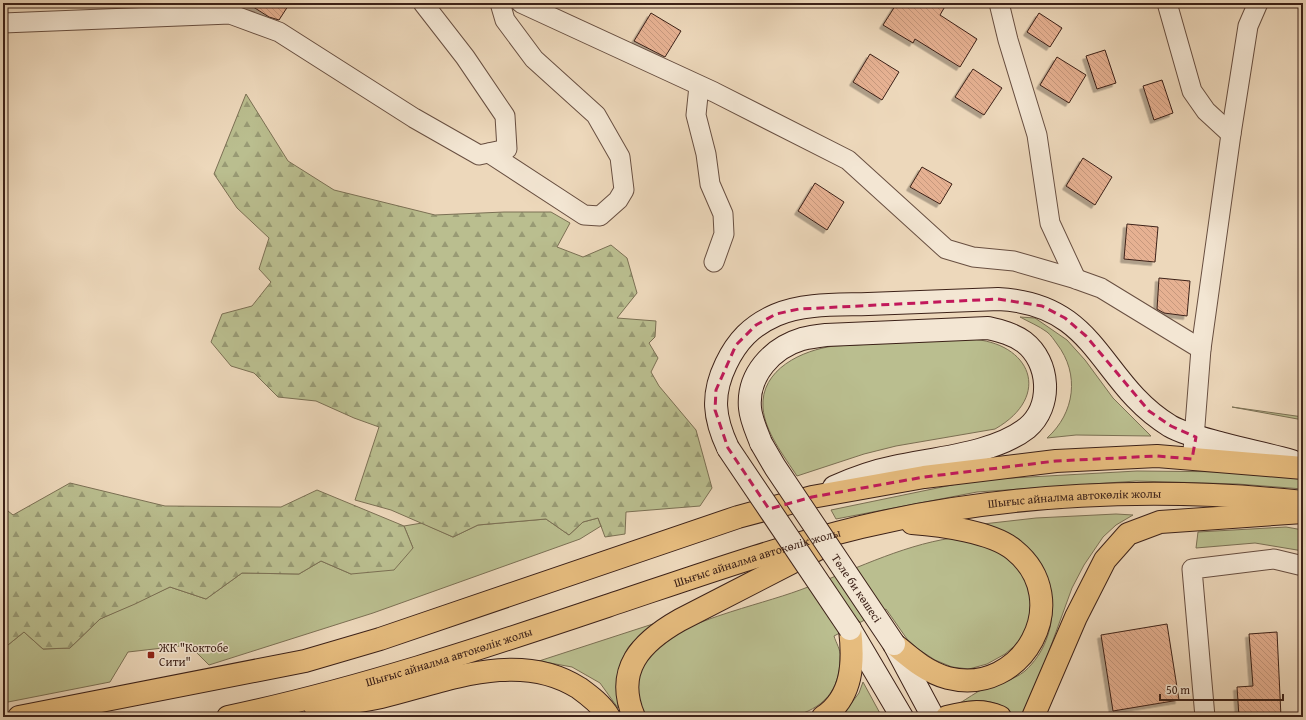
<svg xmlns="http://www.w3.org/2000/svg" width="1306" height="720" viewBox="0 0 1306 720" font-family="'Gentium Book Plus',serif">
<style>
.grass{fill:#babe8f;stroke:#7b7054}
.forest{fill:url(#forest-firs);stroke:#7b7054}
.building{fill:url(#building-back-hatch);stroke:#3c2118;filter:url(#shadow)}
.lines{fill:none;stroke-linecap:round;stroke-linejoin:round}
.minor-casing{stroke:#684f41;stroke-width:21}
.secondary-casing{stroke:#3c2118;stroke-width:24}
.primary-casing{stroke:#3c2118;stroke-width:24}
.minor{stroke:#f3e6d3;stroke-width:19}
.secondary{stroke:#f3e6d3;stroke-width:22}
.primary{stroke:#e6bc7e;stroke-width:22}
.secondary-bridge-casing{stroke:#3c2118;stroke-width:24;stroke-linecap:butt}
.secondary-bridge{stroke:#f3e6d3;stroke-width:22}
.marked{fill:none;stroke:#c2185b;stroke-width:3;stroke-dasharray:8 5;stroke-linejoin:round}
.poi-dot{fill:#8f2418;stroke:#f3e6d3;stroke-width:1.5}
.labels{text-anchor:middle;stroke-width:3;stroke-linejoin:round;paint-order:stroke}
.street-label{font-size:12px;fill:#3c2118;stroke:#f3e6d3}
.poi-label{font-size:12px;fill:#3c2118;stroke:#f3e6d3;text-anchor:start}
</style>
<defs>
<pattern id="forest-firs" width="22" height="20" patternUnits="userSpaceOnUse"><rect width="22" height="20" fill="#babe8f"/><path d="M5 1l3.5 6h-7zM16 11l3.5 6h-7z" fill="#989a74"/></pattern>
<pattern id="building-back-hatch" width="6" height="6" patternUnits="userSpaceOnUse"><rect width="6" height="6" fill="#e6b192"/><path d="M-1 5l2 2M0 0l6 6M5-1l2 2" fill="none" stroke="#c6987d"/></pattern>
<filter id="shadow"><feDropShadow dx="-3.5" dy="3.5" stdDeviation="0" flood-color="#0004"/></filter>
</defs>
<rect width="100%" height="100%" fill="#edd8bb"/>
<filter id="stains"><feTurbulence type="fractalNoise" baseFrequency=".005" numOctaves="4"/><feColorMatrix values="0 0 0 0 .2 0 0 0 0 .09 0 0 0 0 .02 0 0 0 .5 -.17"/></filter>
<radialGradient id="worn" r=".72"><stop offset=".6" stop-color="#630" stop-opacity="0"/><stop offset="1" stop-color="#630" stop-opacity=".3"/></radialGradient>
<g class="grass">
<path d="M 1020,317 L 1035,318 L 1067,340 L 1085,360 L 1113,398 L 1151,436 L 1076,435 L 1047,438 C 1075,413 1080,374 1057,344 C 1054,340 1051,335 1047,332 C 1039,326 1029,322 1020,317 Z"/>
<path d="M 970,339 C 1031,342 1053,396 995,429 L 896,446 L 864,454 L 797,476 C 784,456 765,432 763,408 C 760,369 803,350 834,346 Z"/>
<path d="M 1232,407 L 1303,417 L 1303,420 Z"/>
<path d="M 1137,471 L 1239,472 L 1303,476 L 1303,489 L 1238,484 L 1136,481 L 977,492 L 836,519 L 831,510 L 976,480 Z"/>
<path d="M 1116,514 L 1133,515 L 1116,525 L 1103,537 L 1084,565 L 1072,588 L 1025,717 L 1014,717 C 1000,700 980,698 960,703 C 968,698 975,693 983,689 C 997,683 1013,681 1025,671 C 1063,636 1060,575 1022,542 C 1012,533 995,529 983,524 L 1036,518 Z"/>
<path d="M 598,518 L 601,526 L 580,539 L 373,613 L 209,665 L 189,645 L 128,652 L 110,682 L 3,703 L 3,649 L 24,632 L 43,649 L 70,648 L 100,619 L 170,587 L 206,599 L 242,573 L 299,574 L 321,561 L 351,574 L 413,548 L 404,526 L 422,523 L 453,537 L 478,525 L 546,519 L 569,535 L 583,522 Z"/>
<path d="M 1286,527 L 1303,530 L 1303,551 L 1255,543 L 1196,548 L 1198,532 Z"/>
<path d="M 952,538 L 972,540 L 1010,554 L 1032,587 L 1029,624 L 1019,642 L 1005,654 L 987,664 L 969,669 L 952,667 L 935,660 L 918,649 L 907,639 L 886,609 L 834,636 C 836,643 841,650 840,657 C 840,692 823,708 792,717 L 645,717 L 644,715 C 635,694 635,688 643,666 C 645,662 646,655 649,652 C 680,621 757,606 800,590 C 850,572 899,546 952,538 Z"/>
<path d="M 659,622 C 650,629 638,636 631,644 C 618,658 617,690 618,708 L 600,683 L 572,667 L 539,661 Z"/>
<path d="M 863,682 L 882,717 L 841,717 L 859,693 Z"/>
</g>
<g class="forest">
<path d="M 246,94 L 288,161 L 334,190 L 435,215 L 504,212 L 551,212 L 570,223 L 557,247 L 583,257 L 611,245 L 627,258 L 637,293 L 617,318 L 656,321 L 655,337 L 649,343 L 658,358 L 651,372 L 659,386 L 696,430 L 712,488 L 700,506 L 626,512 L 625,534 L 605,537 L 598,518 L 583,522 L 569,535 L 546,519 L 478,525 L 453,537 L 391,510 L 355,500 L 379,427 L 354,418 L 316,401 L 278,397 L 254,373 L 231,366 L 211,342 L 222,314 L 252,306 L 271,282 L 259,269 L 269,238 L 237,208 L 214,174 Z"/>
<path d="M 70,483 L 165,506 L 281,507 L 317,490 L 404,526 L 413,548 L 394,570 L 351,574 L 321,561 L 299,574 L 242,573 L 206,599 L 170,587 L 135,604 L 100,619 L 70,648 L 43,649 L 24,632 L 3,649 L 3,507 L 13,515 Z"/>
</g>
<g class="building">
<path d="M 247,3 L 290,3 L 279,20 L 269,17 Z"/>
<path d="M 897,3 L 947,3 L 940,15 L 977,39 L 960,67 L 915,39 L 913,43 L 883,25 Z"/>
<path d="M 651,13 L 681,31 L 665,57 L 634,41 Z"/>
<path d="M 1039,13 L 1062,28 L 1050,47 L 1027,32 Z"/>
<path d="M 1105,50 L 1116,83 L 1097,89 L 1086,56 Z"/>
<path d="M 870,54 L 899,72 L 882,100 L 853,82 Z"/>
<path d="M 1057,57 L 1086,75 L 1069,103 L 1040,85 Z"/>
<path d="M 973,69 L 1002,88 L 984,115 L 955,97 Z"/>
<path d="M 1162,80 L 1173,113 L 1154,120 L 1143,86 Z"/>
<path d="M 1083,158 L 1112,177 L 1095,205 L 1066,186 Z"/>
<path d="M 922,167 L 952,184 L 940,204 L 910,187 Z"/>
<path d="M 815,183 L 844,202 L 827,230 L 798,211 Z"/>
<path d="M 1127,224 L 1158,227 L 1155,262 L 1124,259 Z"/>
<path d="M 1159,278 L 1190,281 L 1187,316 L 1164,313 L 1157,309 Z"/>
<path d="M 1167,624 L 1179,700 L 1113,711 L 1101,635 Z"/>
<path d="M 1277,632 L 1281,717 L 1239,717 L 1237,687 L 1253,686 L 1249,634 Z"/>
</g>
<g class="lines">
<g class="minor-casing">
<g id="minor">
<path d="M 521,3 L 714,92 L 848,160 L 946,249 L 973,257 L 1014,261 L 1076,279 L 1101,288 L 1201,349"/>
<path d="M 999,3 L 1008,40 L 1037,135 L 1050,223 L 1076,279"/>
<path d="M 1167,3 L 1192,91 L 1206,111 L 1231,134"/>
<path d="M 3,23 L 230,14 L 279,32 L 414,118 L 479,155 L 507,149 L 505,116 L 465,57 L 423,3"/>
<path d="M 699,86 L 696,115 L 706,154 L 710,184 L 723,214 L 724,234 L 714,262"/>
<path d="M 489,153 L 584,215 L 600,216 L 618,200 L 624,190 L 620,157 L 596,115 L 534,59 L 505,20 L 500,3"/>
<path d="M 1193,451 L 1201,349 L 1231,134 L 1248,26 L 1258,3"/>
<path d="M 1205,717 L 1192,569 L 1274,559 L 1303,566"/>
</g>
</g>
<g class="secondary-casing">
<g id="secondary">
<path d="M 761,443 C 757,432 751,420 750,408 C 747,375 772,348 802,339 C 810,337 818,336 826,335 L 988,328 C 1001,331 1013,334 1024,342 C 1050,362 1053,406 1027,428 C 994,454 935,458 894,467 C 874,471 852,479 834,487"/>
<path d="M 728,448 C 714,418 711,395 726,364 C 737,341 751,326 776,315 C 804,303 839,305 868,304 C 912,302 955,301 998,299 C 1099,304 1098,382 1170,426 C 1186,435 1206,439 1224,444 C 1247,450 1270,455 1292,461"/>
<path d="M 850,629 L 902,717"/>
<path d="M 894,644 L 933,717"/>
</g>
</g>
<g class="primary-casing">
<g id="primary">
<path d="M 894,644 C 911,658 926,672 948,678 C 1023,697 1076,600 1014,550 C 993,532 940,525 912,523"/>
<path d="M 315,706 C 337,704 359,702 381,697 C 444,682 518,649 579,688 C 590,696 602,705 609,717"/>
<path d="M 19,717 L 305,661 L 380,639 L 738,517 L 812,497 L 924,477 L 1056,461 L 1157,456 L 1303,468"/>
<path id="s1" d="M 228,717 C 356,690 482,648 607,606 C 691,578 775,548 861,527 C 1003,493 1158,486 1303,502"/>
<path d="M 634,717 C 614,670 641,642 680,620 L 818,549"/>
<path d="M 823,717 C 853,697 854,662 850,629"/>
<path d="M 947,717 C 967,712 981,709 1000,717"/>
<path d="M 1033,717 L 1076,617 L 1105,560 L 1128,534 L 1160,522 L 1303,512"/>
</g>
</g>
<use href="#minor" class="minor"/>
<use href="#secondary" class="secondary"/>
<use href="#primary" class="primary"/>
<g class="secondary-bridge-casing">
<g id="secondary-bridge">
<path id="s2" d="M 761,443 L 775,467 L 894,644"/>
<path d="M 728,448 L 850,629"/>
</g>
</g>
<use href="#secondary-bridge" class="secondary-bridge"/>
</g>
<path class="marked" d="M 998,299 L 1042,306 L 1065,318 L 1086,336 L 1149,411 L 1171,426 L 1196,437 L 1192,459 L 1157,456 L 1056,461 L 924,477 L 812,497 L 769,509 L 728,448 L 715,410 L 716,390 L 736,345 L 756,325 L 776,314 L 799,309 Z"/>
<rect class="poi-dot" x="147" y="651" width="8" height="8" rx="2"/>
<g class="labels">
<g class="street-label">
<text dy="4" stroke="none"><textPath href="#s1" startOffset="877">Шығыс айналма автокөлік жолы</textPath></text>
<text dy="4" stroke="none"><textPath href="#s1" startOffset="553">Шығыс айналма автокөлік жолы</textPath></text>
<text dy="4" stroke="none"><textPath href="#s2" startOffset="174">Төле би көшесі</textPath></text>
<text dy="4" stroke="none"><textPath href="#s1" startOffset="229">Шығыс айналма автокөлік жолы</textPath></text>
</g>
<g class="poi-label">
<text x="159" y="652">ЖК "Коктобе<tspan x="159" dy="14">Сити"</tspan></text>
</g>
</g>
<rect width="1306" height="720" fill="none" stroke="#edd8bb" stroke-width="16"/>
<rect x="4" y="4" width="1298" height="712" fill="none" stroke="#3c2118" stroke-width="2"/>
<rect x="8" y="8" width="1290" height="704" fill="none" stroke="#3c2118"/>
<path d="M1160 694v6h123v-6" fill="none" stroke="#3c2118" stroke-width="2"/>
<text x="1166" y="694" font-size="12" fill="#3c2118" stroke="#f3e6d3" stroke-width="3" paint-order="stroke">50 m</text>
<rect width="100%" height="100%" filter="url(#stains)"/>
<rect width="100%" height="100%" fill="url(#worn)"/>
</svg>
